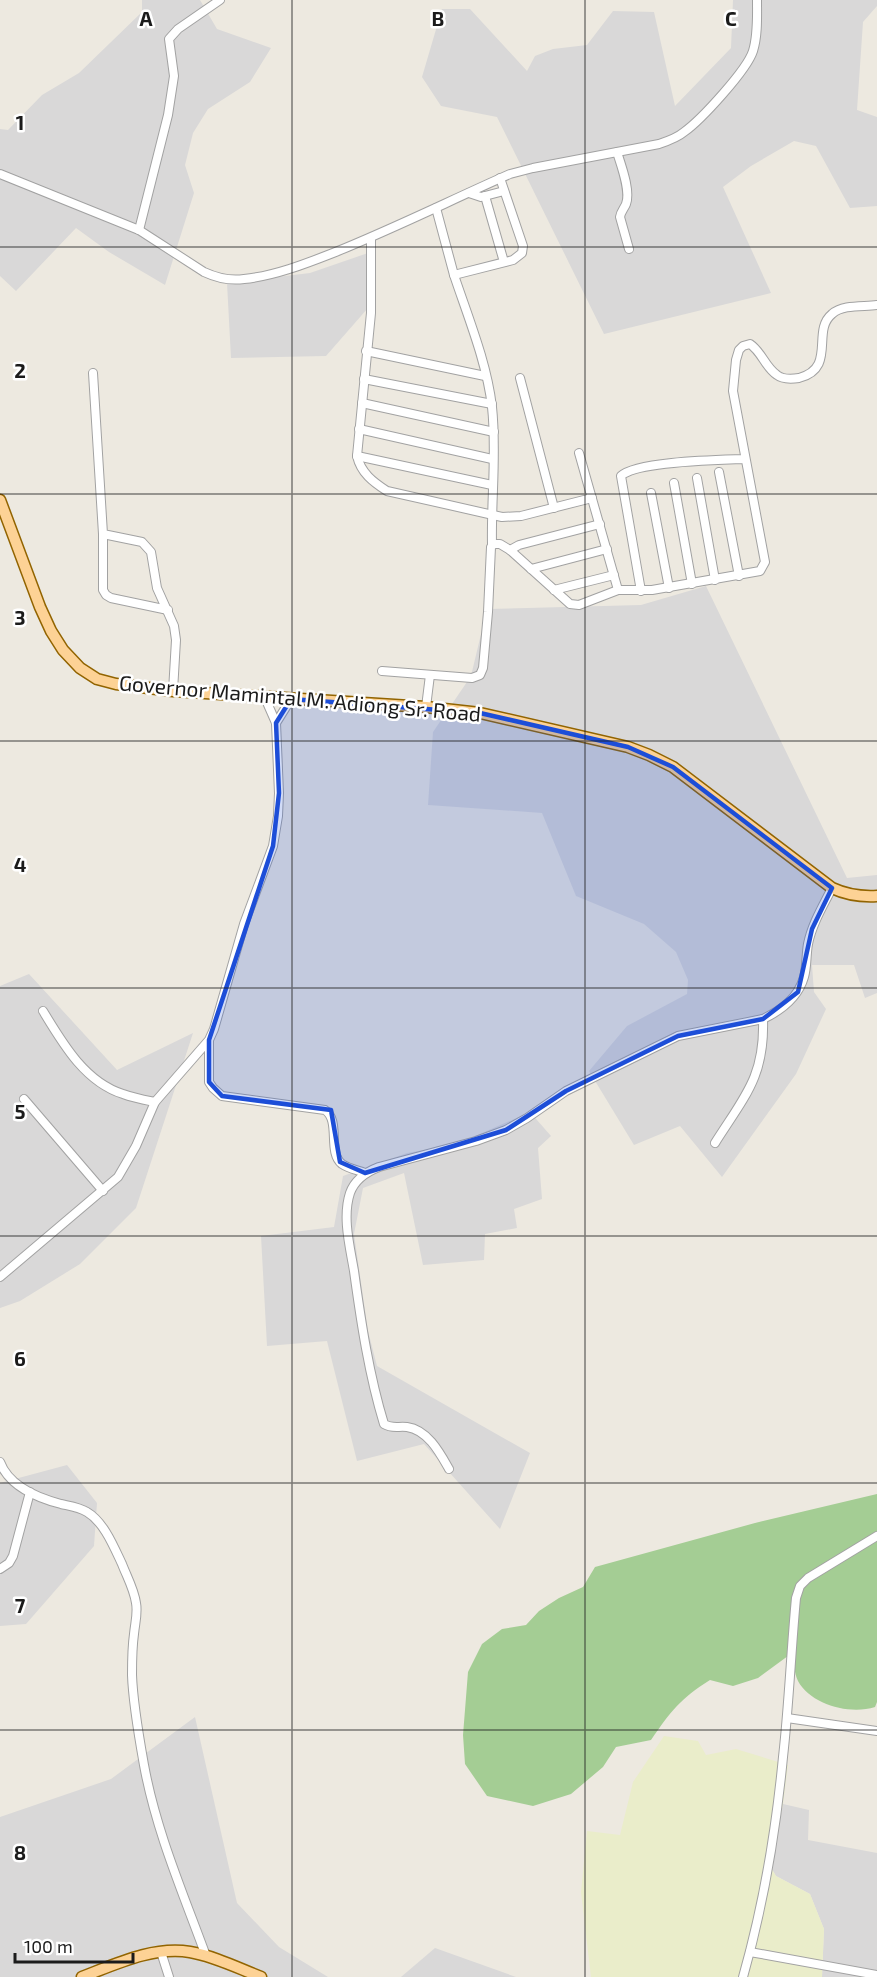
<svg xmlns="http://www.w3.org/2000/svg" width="877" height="1977" viewBox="0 0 877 1977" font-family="'Exo 2',sans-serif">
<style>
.residential{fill:#d9d8d8}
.farmland{fill:#eaedca}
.forest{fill:#a4cd94}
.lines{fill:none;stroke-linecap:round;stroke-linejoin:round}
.minor-casing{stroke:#a2a2a2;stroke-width:10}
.major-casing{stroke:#926400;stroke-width:13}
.minor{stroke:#fff;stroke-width:8}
.major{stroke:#fdd295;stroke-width:10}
.marked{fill:#1d4ed8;fill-opacity:0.2;stroke:#1d4ed8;stroke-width:4.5;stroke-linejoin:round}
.grid{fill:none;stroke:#1b1b1b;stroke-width:1.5;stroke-opacity:0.55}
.labels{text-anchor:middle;stroke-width:5;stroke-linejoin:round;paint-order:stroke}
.street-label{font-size:21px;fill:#1b1b1b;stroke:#fff}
.grid-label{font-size:20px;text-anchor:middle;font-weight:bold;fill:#1b1b1b;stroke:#fff;stroke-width:5;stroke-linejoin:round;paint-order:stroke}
</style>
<rect width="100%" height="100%" fill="#ede9e0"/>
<g class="residential">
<path d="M 142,0 L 200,0 L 217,29 L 271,48 L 250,82 L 208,109 L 193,133 L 185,165 L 194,193 L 165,285 L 109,252 L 76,228 L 16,291 L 0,276 L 0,129 L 8,130 L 42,95 L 79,73 L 142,12 Z"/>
<path d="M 733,0 L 877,0 L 877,6 L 863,22 L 857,110 L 877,117 L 877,206 L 850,208 L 816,146 L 794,141 L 751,166 L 723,187 L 771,293 L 604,334 L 497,117 L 441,106 L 422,77 L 442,9 L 470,9 L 527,71 L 535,56 L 553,49 L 587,45 L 613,11 L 654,12 L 675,106 L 731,48 Z"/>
<path d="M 368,253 L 368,308 L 326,356 L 231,358 L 227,283 L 310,273 Z"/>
<path d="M 706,586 L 847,878 L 877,875 L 877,993 L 865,998 L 854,965 L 812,965 L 814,992 L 826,1009 L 796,1074 L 722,1177 L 680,1126 L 634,1145 L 589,1071 L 627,1026 L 687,994 L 688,980 L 676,952 L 644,924 L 576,896 L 542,813 L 428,805 L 433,732 L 471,676 L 487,609 L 641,605 Z"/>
<path d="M 29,974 L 117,1070 L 193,1033 L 136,1208 L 80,1264 L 20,1301 L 0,1308 L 0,986 Z"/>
<path d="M 530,1112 L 551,1136 L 538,1148 L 542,1199 L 514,1209 L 517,1228 L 485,1234 L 484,1260 L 423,1265 L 404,1173 L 363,1188 L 354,1234 L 368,1331 L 377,1366 L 530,1453 L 500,1529 L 424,1444 L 357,1461 L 327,1341 L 267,1346 L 261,1236 L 334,1227 L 343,1176 L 407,1153 L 457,1144 Z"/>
<path d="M 67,1465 L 97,1503 L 94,1546 L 26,1624 L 0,1626 L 0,1483 Z"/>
<path d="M 195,1717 L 237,1903 L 279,1947 L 328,1977 L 0,1977 L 0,1817 L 111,1779 Z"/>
<path d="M 783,1804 L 809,1810 L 808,1840 L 877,1853 L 877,1977 L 822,1977 L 824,1929 L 810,1894 L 776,1876 L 770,1866 Z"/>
<path d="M 435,1948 L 516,1977 L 401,1977 Z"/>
</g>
<path class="farmland" d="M 664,1736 L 698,1741 L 706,1755 L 736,1749 L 788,1765 L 783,1804 L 770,1866 L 776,1876 L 810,1894 L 824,1929 L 822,1977 L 591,1977 L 581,1892 L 587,1831 L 620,1835 L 633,1782 Z"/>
<path class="forest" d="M 877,1494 L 877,1702 L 875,1707 C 850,1715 811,1705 798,1681 C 794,1673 794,1661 792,1653 L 758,1678 L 733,1686 L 710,1680 C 680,1699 671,1711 651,1740 L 616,1747 L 603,1767 L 571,1794 L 533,1806 L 487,1796 L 465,1764 L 463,1735 L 468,1672 L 482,1644 L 502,1629 L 526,1625 L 539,1611 L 559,1598 L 583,1587 L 595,1567 L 755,1523 Z"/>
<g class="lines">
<g class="minor-casing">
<g id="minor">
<path d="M 617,152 C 621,165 631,191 626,204 C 624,209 621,211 620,217 L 629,249"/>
<path d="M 0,174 L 139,230 L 204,272 C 217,278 230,281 244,279 C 274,276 305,264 333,253 C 393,229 451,200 510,174 L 533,168 L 659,144 C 668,141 677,138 684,132 C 701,120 747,70 753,51 C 758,35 757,16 757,0"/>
<path d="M 469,193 L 481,197 L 504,191"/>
<path d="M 485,196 L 504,262"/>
<path d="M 436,208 L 454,275 L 513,260 L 522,253 L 523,246 L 500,178"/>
<path d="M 139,230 L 168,115 L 174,76 L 169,39 L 178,29 L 220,0"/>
<path d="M 371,238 L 371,313 L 357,456 C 361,473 373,482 387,491 L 502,517 L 521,516 L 592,498"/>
<path d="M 454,275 C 468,317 487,363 492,407 C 497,452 491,499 492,544"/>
<path d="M 366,351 L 485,376"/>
<path d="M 93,373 L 103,534 L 142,542 L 151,552 L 157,588 L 174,626 L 176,640 L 173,691"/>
<path d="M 520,378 L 554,508"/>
<path d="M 364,379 L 492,404"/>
<path d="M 362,403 L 494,432"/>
<path d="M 359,429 L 492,459"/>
<path d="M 579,453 L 618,590"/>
<path d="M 357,456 L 492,485"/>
<path d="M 719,472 L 739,576"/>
<path d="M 697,478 L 715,580"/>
<path d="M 674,483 L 692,584"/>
<path d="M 651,493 L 669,588"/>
<path d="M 103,534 L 103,590 L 106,595 L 111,598 L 168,610"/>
<path d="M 510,550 L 519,545 L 600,524"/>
<path d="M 531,569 L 607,549"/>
<path d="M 554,590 L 614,575"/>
<path d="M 641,591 L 621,476 C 637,461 720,460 745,459"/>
<path d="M 382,671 L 472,678 L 480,675 L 483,668 L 488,612 L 491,547 L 494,544 L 500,544 L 510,550 L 570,604 L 579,605 L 618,590 L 652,590 L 760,571 L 765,562 L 733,391 L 736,360 L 739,350 L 743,346 L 750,344 C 762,352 765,367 777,375 C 783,380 792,379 799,378 C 837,368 811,331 832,314 C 843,304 864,307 877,305"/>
<path d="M 426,707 L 430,675"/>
<path d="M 276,723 L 291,699"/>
<path d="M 43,1011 C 63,1044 85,1082 123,1094 C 134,1098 145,1100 155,1102"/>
<path d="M 209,1041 L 209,1082 L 213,1088 L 222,1096 L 325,1110 C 341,1121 327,1152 342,1164 C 349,1169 358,1170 365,1173"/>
<path d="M 24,1099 L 103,1191"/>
<path d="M 715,1143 C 744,1097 765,1077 763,1019"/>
<path d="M 0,1277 L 118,1177 L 136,1146 L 155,1102 L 209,1040 L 214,1029 L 244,924 L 273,846 L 278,816 L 279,793 L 276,723 L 265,698"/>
<path d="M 0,1462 C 9,1486 38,1498 61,1504 C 70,1506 79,1507 87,1512 C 104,1522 114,1547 122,1564 C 127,1577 134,1589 136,1603 C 138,1613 135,1623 134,1634 C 132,1648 132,1661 132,1675 C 133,1704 139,1737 144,1765 C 156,1831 183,1893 206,1956"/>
<path d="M 449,1469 C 440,1453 428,1430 407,1427 C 398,1426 392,1429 384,1424 C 369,1375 361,1322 354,1271 C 350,1247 342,1217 350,1193 C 355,1179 366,1172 379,1167 L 476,1141 L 506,1130 L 527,1118 L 566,1091 L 678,1036 L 763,1019 C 782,1010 798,998 804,977 C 807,967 806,955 808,944 C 812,924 823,906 832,888"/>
<path d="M 0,1569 L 9,1563 L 13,1556 L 30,1492"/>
<path d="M 787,1718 L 877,1731"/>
<path d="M 161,1952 L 169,1977"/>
<path d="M 750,1952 L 877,1975"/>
<path d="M 743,1977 C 763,1907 776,1830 783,1757 C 789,1704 791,1651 796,1598 L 800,1586 L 808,1578 L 877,1536"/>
</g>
</g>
<g class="major-casing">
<g id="major">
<path d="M 0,500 L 40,607 L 51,631 L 63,650 L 80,668 L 97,679 L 116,684 L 173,691 L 426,707 L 480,713 L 628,747 L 649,755 L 673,767 L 832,888 C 847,895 860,897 877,896"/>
<path d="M 82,1977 C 116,1964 153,1946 190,1952 C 214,1956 238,1968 261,1977"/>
</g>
</g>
<use href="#minor" class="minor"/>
<use href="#major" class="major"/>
</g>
<path class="marked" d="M 291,699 L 480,713 L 628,747 L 673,767 L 832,888 L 812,929 L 798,992 L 763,1019 L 678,1036 L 566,1091 L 506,1130 L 365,1173 L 340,1162 L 331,1110 L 222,1096 L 209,1082 L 209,1040 L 273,846 L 279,793 L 276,723 Z"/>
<path class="grid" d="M 292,0 L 292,1977M 585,0 L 585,1977M 0,247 L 877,247M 0,494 L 877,494M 0,741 L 877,741M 0,988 L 877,988M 0,1236 L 877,1236M 0,1483 L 877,1483M 0,1730 L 877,1730"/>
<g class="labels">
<g class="street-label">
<text transform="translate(300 699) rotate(5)" y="7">Governor Mamintal M. Adiong Sr. Road</text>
</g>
</g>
<g class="grid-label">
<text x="146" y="26">A</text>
<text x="438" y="26">B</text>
<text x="731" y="26">C</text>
<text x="20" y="130">1</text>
<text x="20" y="378">2</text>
<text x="20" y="625">3</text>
<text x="20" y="872">4</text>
<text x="20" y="1119">5</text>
<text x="20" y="1366">6</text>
<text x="20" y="1613">7</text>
<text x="20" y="1860">8</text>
</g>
<path d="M15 1953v9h118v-9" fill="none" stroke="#1b1b1b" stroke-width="3"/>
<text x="24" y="1953" font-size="18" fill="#1b1b1b" stroke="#ffffff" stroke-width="4.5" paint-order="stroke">100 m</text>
</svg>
